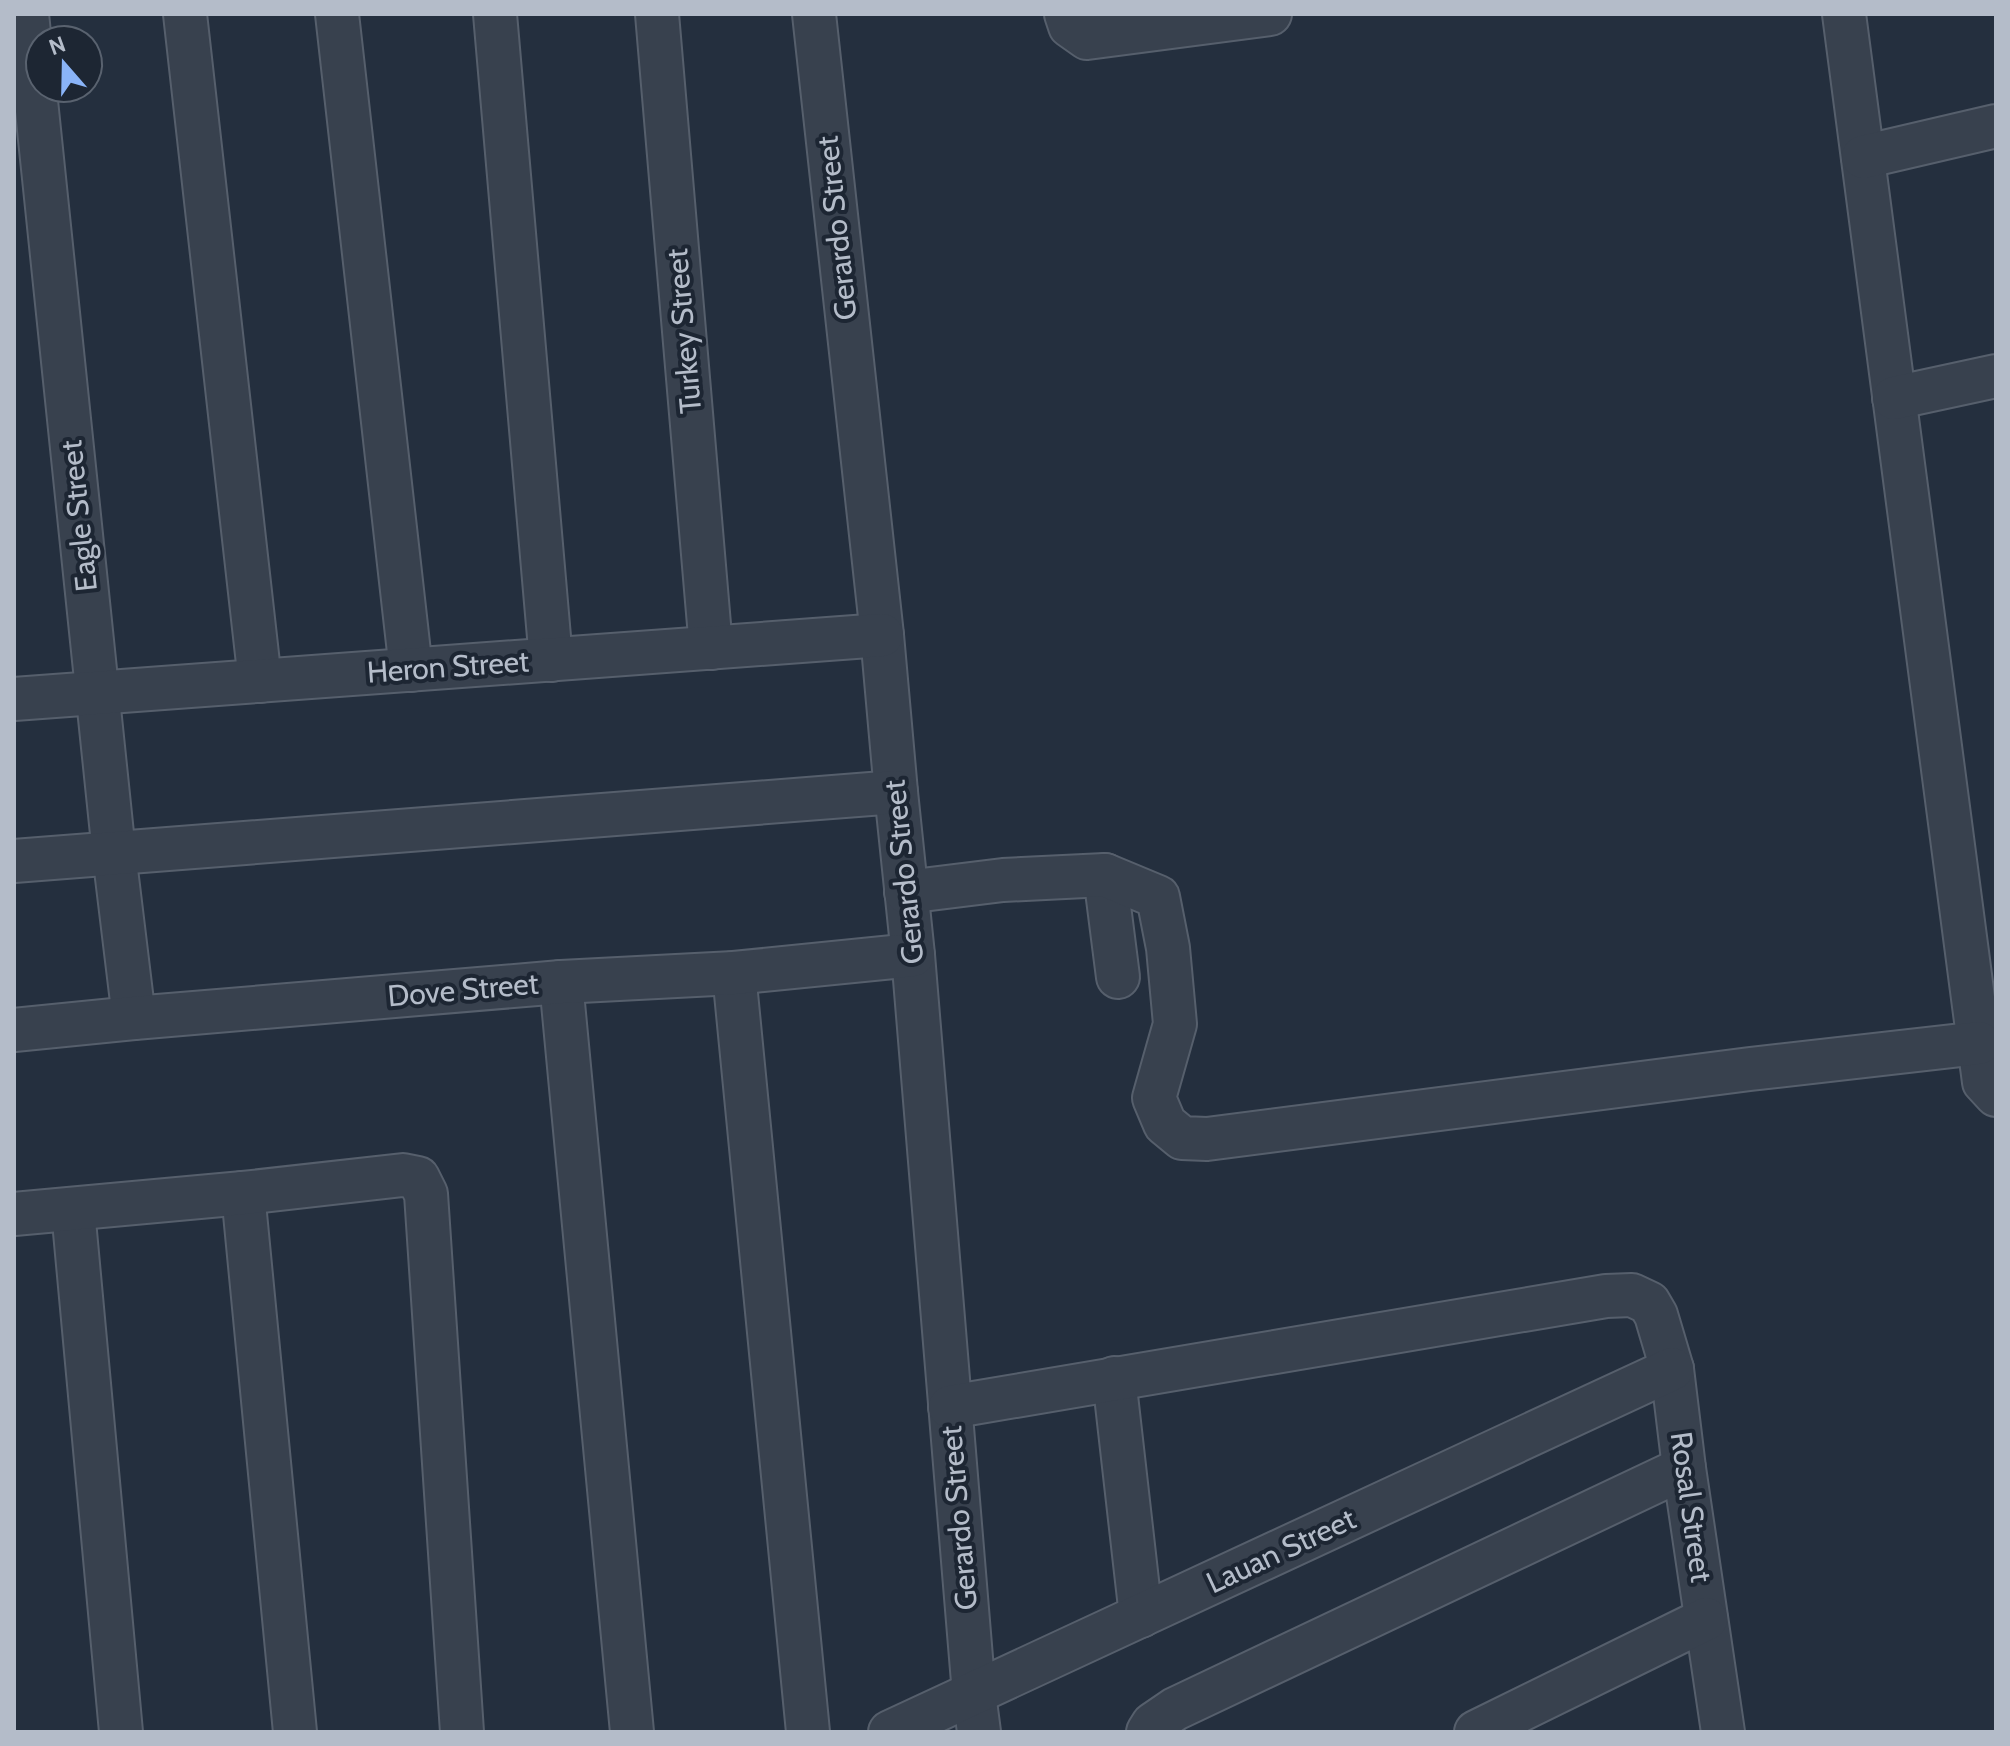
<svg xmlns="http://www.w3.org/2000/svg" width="2010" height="1746" viewBox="0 0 2010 1746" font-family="Cabin,sans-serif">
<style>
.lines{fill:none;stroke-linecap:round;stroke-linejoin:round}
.minor-casing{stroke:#565f6c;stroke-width:46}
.minor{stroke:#38414e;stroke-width:42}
.labels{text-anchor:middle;stroke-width:8;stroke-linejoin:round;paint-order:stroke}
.street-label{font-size:30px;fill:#b4bcc9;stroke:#1d2633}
</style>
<rect width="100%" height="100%" fill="#242f3e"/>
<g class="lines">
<g class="minor-casing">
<g id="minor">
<path d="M 27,14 L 114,853 L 134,1018"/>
<path d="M 185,14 L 260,681"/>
<path d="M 337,14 L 411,670"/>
<path d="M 495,14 L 551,660"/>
<path d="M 657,14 L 711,648"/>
<path d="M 814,14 L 882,635 L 896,792 L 913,955 L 974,1694 L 979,1732"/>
<path d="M 1066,14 L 1070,26 L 1087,38 L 1270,14"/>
<path d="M 1844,14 L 1984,1082 L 1996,1095"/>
<path d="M 1863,157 L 1996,126"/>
<path d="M 1894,398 L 1996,376"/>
<path d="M 14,699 L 882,635"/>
<path d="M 14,861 L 896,792"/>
<path d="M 1105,875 L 1118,977"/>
<path d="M 906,892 L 1003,880 L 1105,875 L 1158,897 L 1168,948 L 1175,1024 L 1154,1098 L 1165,1124 L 1182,1138 L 1207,1139 L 1750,1069 L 1979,1043"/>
<path d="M 734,973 L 808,1732"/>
<path d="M 561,982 L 632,1732"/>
<path d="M 14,1030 L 134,1018 L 561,982 L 734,973 L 913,955"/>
<path d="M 243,1193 L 295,1732"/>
<path d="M 73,1210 L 121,1732"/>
<path d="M 14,1214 L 243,1193 L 403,1175 L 418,1178 L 426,1194 L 462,1732"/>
<path d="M 1114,1378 L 1141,1616"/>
<path d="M 950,1407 L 1606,1296 L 1632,1295 L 1649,1303 L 1656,1315 L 1672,1369 L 1684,1468 L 1723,1732"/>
<path d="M 890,1732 L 1672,1369"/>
<path d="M 1148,1732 L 1153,1724 L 1175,1709 L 1684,1468"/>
<path d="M 1476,1732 L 1706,1619"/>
</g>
</g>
<use href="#minor" class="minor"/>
</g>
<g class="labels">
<g class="street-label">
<text transform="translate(837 228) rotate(-96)" y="10">Gerardo Street</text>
<text transform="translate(684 331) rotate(-95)" y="10">Turkey Street</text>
<text transform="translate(79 516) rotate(-96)" y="10">Eagle Street</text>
<text transform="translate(448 667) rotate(-4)" y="10">Heron Street</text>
<text transform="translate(904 872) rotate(-96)" y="10">Gerardo Street</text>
<text transform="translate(463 990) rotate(-5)" y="10">Dove Street</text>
<text transform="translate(1691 1507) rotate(82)" y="10">Rosal Street</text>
<text transform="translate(959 1518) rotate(-95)" y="10">Gerardo Street</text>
<text transform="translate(1281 1551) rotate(-25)" y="10">Lauan Street</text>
</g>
</g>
<rect width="2010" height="1746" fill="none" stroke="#b4bcc9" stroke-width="32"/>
<g transform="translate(64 64) rotate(340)"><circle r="38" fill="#1d2633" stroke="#59626f" stroke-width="2"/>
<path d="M0-6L14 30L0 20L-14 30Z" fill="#8ab4f8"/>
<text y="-12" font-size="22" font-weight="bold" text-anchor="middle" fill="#b4bcc9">N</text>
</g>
</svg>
